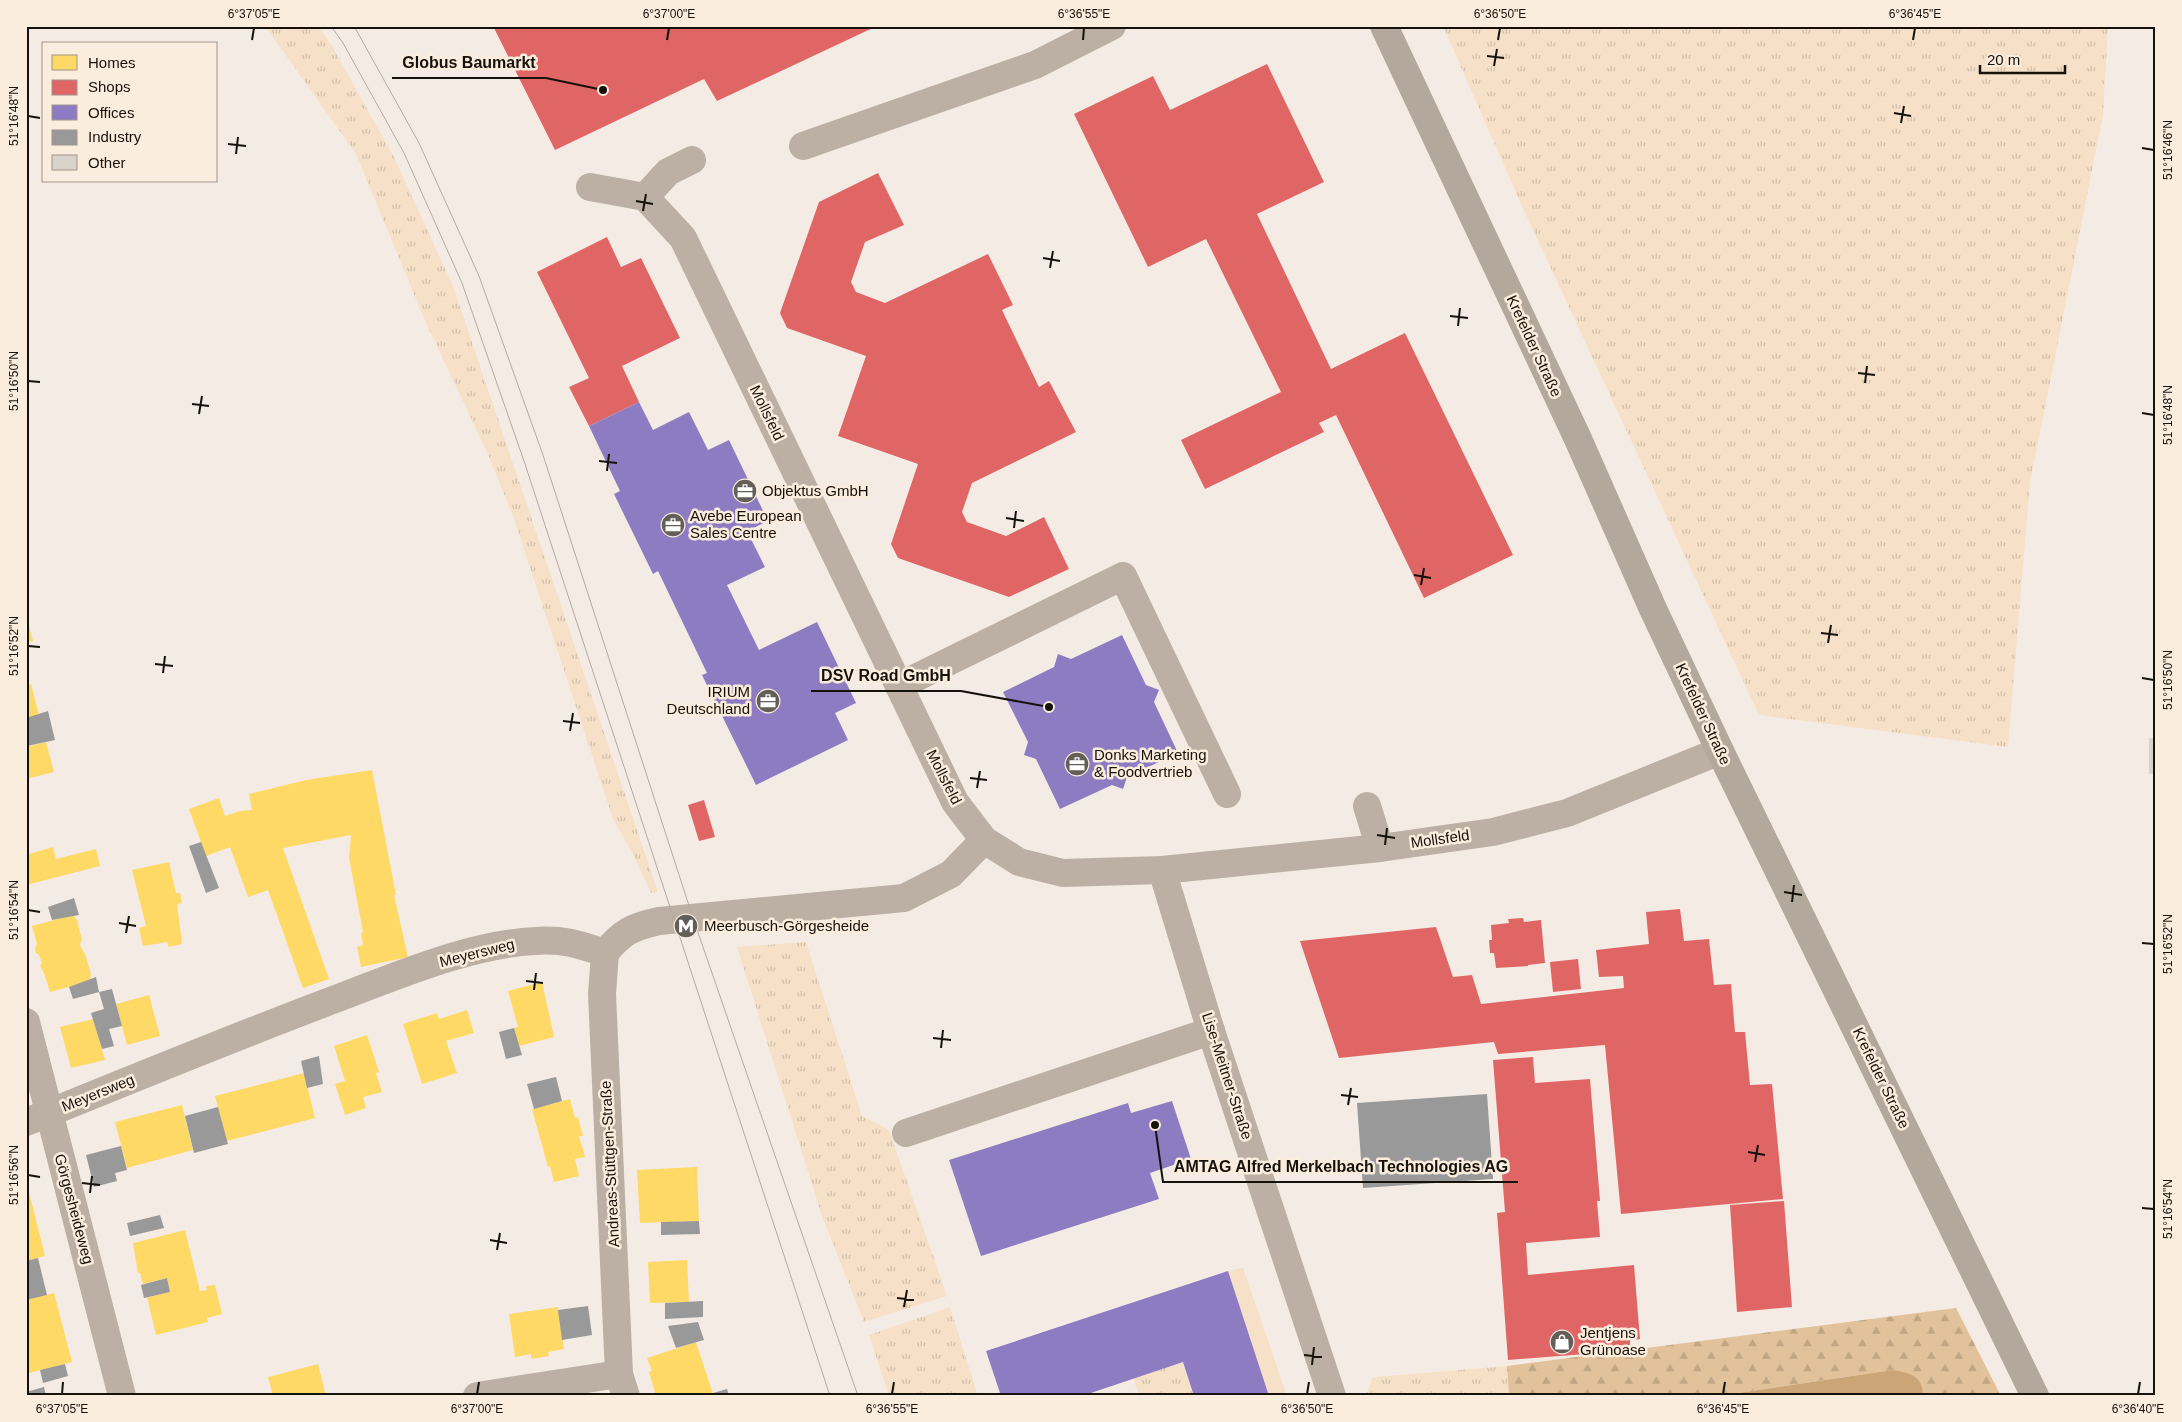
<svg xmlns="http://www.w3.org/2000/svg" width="2182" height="1422" viewBox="0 0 2182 1422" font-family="Arial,sans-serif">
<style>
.grass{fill:url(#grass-tufts)}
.forest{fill:url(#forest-firs)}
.garden{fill:#f6e0c8}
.water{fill:#cba575}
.homes{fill:#ffd966}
.shops{fill:#e06666}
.offices{fill:#8e7cc3}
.industry{fill:#999}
.building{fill:#d9d3cc}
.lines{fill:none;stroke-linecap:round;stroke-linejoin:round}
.minor{stroke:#bbb0a3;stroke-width:28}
.major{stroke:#b3a89c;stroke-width:28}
.tram{stroke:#b3aba2;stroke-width:1}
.ticks{fill:none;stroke:#15110b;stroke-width:2}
.labels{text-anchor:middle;stroke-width:5;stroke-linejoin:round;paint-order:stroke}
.street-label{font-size:15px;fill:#15110b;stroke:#fbeddd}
.poi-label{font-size:15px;fill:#15110b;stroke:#fbeddd;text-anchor:start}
.leader{fill:none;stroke:#15110b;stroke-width:2}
.callout-dot{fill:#15110b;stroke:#fbeddd;stroke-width:2}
.callout-label{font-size:16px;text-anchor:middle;font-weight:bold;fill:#15110b;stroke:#fbeddd;stroke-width:5;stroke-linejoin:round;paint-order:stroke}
.neatline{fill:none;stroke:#15110b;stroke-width:2}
.ticks-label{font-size:12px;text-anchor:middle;fill:#15110b}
</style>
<defs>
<pattern id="grass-tufts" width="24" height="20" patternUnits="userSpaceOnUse" patternTransform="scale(1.25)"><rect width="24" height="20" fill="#f6e0c8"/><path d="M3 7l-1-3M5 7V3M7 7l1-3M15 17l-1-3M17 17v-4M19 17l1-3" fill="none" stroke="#d2bfaa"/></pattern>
<pattern id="forest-firs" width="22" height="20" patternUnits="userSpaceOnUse" patternTransform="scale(1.25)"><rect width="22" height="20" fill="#e2c29b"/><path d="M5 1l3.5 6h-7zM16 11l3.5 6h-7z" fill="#c1a684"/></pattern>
</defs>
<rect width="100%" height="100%" fill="#f4ece4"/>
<g class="grass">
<path d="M 265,26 L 318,26 L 332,46 L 394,157 L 453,286 L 658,892 L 651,893 L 633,854 L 613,819 L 513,516 L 487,452 L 426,323 L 356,154 Z"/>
<path d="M 1443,26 L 2108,26 L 2103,115 L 2030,483 L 2008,747 L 1759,715 L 1520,202 Z"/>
<path d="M 806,942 L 862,1116 L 889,1130 L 947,1296 L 864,1322 L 822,1216 L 737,947 Z"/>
<path d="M 950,1307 L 978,1396 L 889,1396 L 869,1335 Z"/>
<path d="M 1183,1362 L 1194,1396 L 1139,1396 L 1133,1378 Z"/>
<path d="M 1507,1366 L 1509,1396 L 1363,1396 L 1366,1395 L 1373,1377 Z"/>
</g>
<path class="forest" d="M 1956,1308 L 2001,1396 L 1923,1396 L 1923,1392 L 1893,1370 L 1718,1396 L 1509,1396 L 1507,1366 Z"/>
<path class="garden" d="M 1243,1268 L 1287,1396 L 1269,1396 L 1228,1271 Z"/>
<path class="water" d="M 1893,1370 C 1909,1373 1923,1375 1923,1396 L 1718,1396 Z"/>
<g class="homes">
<path d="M 26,614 L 33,641 L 26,642 Z"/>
<path d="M 31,684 L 39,715 L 26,718 L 26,685 Z"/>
<path d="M 46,742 L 54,772 L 26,779 L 26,747 Z"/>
<path d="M 372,770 L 396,895 L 394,895 L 408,957 L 361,967 L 357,947 L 363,945 L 361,933 L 363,932 L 349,858 L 351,835 L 283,848 L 329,979 L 303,988 L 268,890 L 248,897 L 230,847 L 206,856 L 189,809 L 219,798 L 225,816 L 240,811 L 252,810 L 249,794 L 306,780 Z"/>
<path d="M 53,847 L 56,859 L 96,849 L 100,866 L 26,885 L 26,855 Z"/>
<path d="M 169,862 L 176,893 L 180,893 L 182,903 L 177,904 L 182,944 L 169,947 L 167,942 L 143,946 L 139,928 L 146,926 L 132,870 Z"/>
<path d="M 73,915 L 77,920 L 82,940 L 80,944 L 81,948 L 85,954 L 91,974 L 90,981 L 50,992 L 44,973 L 40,966 L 42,963 L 39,955 L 36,953 L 35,948 L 37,944 L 32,926 Z"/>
<path d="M 542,982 L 554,1037 L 519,1046 L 514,1028 L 518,1027 L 508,991 Z"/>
<path d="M 149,995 L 160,1036 L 127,1045 L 116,1004 Z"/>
<path d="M 467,1010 L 474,1033 L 446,1041 L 457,1073 L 422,1084 L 403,1024 L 437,1013 L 439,1019 Z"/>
<path d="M 93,1019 L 105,1060 L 71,1068 L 60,1027 Z"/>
<path d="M 367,1035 L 379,1072 L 376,1073 L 382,1092 L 363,1097 L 366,1108 L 345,1115 L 335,1084 L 345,1081 L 334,1046 Z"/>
<path d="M 304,1073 L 315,1118 L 227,1141 L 215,1096 Z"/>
<path d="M 570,1099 L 575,1118 L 578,1117 L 583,1136 L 579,1136 L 585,1157 L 575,1159 L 579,1176 L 554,1182 L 550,1166 L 548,1167 L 532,1109 Z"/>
<path d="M 182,1105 L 193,1150 L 127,1168 L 115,1122 Z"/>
<path d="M 697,1167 L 699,1221 L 640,1223 L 637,1170 Z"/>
<path d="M 27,1184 L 45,1256 L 26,1261 L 26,1185 Z"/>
<path d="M 185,1230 L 200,1291 L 207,1290 L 206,1286 L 215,1285 L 222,1314 L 207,1318 L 208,1322 L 156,1335 L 147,1297 L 170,1292 L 167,1278 L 143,1284 L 140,1273 L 138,1273 L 133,1243 Z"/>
<path d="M 687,1260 L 689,1302 L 650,1303 L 648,1262 Z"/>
<path d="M 54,1293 L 72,1362 L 29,1373 L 26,1364 L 26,1300 Z"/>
<path d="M 558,1307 L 564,1349 L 548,1352 L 549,1356 L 531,1359 L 531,1354 L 515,1357 L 509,1314 Z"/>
<path d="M 696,1342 L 713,1394 L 656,1396 L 649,1372 L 652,1371 L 647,1358 Z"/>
<path d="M 318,1364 L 326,1396 L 273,1396 L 268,1377 Z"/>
</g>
<g class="shops">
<path d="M 493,26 L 877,26 L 717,101 L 704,79 L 555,150 Z"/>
<path d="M 1267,64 L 1324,182 L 1257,214 L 1331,369 L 1405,333 L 1513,555 L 1424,598 L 1336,415 L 1319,423 L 1324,432 L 1205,489 L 1181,440 L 1281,392 L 1206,239 L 1148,267 L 1074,114 L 1153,76 L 1170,110 Z"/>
<path d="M 878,173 L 904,225 L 865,242 L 851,282 L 856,292 L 885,303 L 988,254 L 1013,305 L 1002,310 L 1039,387 L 1049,381 L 1076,432 L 972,483 L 962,512 L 967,522 L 1006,536 L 1044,517 L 1069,569 L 1009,597 L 898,558 L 891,544 L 918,464 L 838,436 L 866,356 L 787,328 L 780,313 L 819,202 Z"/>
<path d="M 607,237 L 621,267 L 641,258 L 680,338 L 622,366 L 639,402 L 589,426 L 569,387 L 589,378 L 537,272 Z"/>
<path d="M 704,800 L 715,837 L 699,841 L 688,805 Z"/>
<path d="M 1680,909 L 1684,941 L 1709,939 L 1714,985 L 1731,984 L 1735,1032 L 1745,1032 L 1750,1085 L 1772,1084 L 1783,1199 L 1621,1214 L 1605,1045 L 1498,1054 L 1494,1042 L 1339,1058 L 1300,941 L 1436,927 L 1453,977 L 1472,975 L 1481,1004 L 1624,988 L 1623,976 L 1599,977 L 1596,950 L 1649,944 L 1646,912 Z"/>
<path d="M 1523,918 L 1524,922 L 1541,920 L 1545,963 L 1528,965 L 1528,966 L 1496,968 L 1494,953 L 1490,953 L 1489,940 L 1492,940 L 1491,925 L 1509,923 L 1508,919 Z"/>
<path d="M 1578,959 L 1581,989 L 1553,992 L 1550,962 Z"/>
<path d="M 1533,1057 L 1535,1083 L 1590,1079 L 1600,1201 L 1597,1201 L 1600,1237 L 1526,1243 L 1528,1275 L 1634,1265 L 1640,1339 L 1630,1340 L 1630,1345 L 1599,1347 L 1599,1353 L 1508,1360 L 1497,1213 L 1505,1212 L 1493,1060 Z"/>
<path d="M 1784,1201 L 1792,1307 L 1737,1312 L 1730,1205 Z"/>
</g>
<g class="offices">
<path d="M 639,402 L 653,430 L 689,412 L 708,450 L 729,440 L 768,521 L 747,531 L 765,567 L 727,585 L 759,650 L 817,622 L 856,703 L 835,713 L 848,740 L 756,785 L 702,675 L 707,673 L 658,571 L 653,574 L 614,494 L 620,491 L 589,426 Z"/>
<path d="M 1122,635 L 1146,685 L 1159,690 L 1154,702 L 1178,753 L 1127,777 L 1123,789 L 1112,785 L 1060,809 L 1036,759 L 1024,755 L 1028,742 L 1003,692 L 1054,667 L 1058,654 L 1071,659 Z"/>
<path d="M 1172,1101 L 1191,1159 L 1150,1173 L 1159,1199 L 981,1256 L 949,1160 L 1128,1103 L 1131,1113 Z"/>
<path d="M 1228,1271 L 1269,1396 L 1194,1396 L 1183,1362 L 1082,1396 L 1001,1396 L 986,1351 Z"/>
</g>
<g class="industry">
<path d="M 48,711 L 55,740 L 27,746 L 26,718 Z"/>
<path d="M 201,842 L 219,888 L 206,893 L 189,846 Z"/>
<path d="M 74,898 L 79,915 L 52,920 L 48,907 Z"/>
<path d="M 96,977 L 99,992 L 73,999 L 69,987 Z"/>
<path d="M 112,989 L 122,1026 L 109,1029 L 114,1046 L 102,1049 L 91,1013 L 104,1009 L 99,992 Z"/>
<path d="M 514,1028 L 522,1055 L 506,1059 L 499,1032 Z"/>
<path d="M 319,1056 L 323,1084 L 307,1088 L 301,1061 Z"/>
<path d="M 556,1077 L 562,1101 L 534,1109 L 527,1084 Z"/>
<path d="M 1487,1094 L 1493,1179 L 1363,1188 L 1357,1103 Z"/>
<path d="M 218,1107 L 228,1144 L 194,1153 L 185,1116 Z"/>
<path d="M 121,1146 L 127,1170 L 115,1173 L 117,1181 L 94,1187 L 86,1155 Z"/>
<path d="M 160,1215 L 164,1228 L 130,1236 L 127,1223 Z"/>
<path d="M 699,1221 L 700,1234 L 661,1235 L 661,1222 Z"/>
<path d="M 38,1258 L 47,1295 L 26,1300 L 26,1261 Z"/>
<path d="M 167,1278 L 170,1292 L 144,1298 L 141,1285 Z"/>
<path d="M 703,1301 L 703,1317 L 665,1319 L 665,1303 Z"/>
<path d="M 588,1306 L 592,1335 L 562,1340 L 558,1310 Z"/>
<path d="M 698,1322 L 704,1340 L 676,1348 L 668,1326 Z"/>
<path d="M 65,1364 L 68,1376 L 43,1383 L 40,1370 Z"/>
<path d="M 44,1387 L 46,1396 L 26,1396 L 26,1392 Z"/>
<path d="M 727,1389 L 729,1396 L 710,1396 L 713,1393 Z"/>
</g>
<rect class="building" x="2149" y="738" width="7" height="36"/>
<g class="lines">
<g class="minor">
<path d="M 803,146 L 1035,65 L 1112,26"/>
<path d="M 590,187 L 645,197"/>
<path d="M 645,197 L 683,238 L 955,802 L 984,840 L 1019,862 L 1063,873 L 1162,870 L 1380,848 L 1493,832 L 1567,813 L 1720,751"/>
<path d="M 645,197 L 668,172 L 692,160"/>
<path d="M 899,686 L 1123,576 L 1227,794"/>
<path d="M 1367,806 L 1380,848"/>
<path d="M 1162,870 L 1211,1031 L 1332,1396"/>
<path d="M 605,953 L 602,994 L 619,1374 L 626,1396"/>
<path d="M 26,1022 L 122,1396"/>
<path d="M 26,1122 C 133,1079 239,1035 346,995 C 404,973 473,944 535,941 C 564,939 578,944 605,953 C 622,932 632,927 659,921 L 904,898 L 951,874 L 984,840"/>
<path d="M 906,1133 L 1211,1031"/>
<path d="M 477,1396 L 619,1374"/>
</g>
<path class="major" d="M 1384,26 L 1578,439 L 1653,609 L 1720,751 L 2035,1396"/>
<g class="tram">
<path d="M 331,26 L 343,43 L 404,153 L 462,283 L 525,464 L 830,1396"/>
<path d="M 354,26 L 419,143 L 479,276 L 543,455 L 693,918 L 858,1396"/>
</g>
</g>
<path class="ticks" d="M 252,40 L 254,28M 667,40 L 669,28M 1083,40 L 1084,28M 1498,40 L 1500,28M 1913,40 L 1915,28M 1487,56 L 1504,58M 1494,66 L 1497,49M 1894,113 L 1911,116M 28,116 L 40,118M 1901,123 L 1904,106M 228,144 L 246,146M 2142,148 L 2154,150M 236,154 L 238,137M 636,201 L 653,204M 643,211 L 646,194M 1043,258 L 1060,261M 1050,268 L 1053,251M 1450,316 L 1468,318M 1458,326 L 1460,308M 1858,373 L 1875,375M 28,381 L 40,382M 1865,383 L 1867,366M 192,404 L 209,406M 2142,413 L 2154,415M 199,414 L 202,396M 599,461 L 617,463M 607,471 L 609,454M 1006,518 L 1024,521M 1014,528 L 1016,511M 1414,575 L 1431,578M 1421,585 L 1424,568M 1821,633 L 1838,635M 1828,643 L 1831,625M 28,646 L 40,647M 155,664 L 173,666M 163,673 L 165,656M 2142,678 L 2154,680M 563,721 L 580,723M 570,731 L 573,713M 970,778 L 987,780M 977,788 L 980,771M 1377,835 L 1395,838M 1385,845 L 1387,828M 1784,892 L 1802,895M 1792,902 L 1794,885M 28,910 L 40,912M 119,923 L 136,926M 126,933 L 129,916M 2142,943 L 2154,944M 526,981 L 543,983M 534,990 L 536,973M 933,1038 L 951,1040M 941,1048 L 943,1030M 1341,1095 L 1358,1097M 1348,1105 L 1351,1088M 1748,1152 L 1765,1155M 1755,1162 L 1758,1145M 28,1175 L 40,1177M 82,1183 L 100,1185M 90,1193 L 92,1176M 2142,1208 L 2154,1209M 490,1240 L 507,1243M 497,1250 L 500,1233M 897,1298 L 914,1300M 904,1307 L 907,1290M 1304,1355 L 1322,1357M 1312,1365 L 1314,1347M 62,1394 L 63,1382M 477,1394 L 479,1382M 892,1394 L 894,1382M 1307,1394 L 1309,1382M 1723,1394 L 1725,1382M 2138,1394 L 2140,1382"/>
<defs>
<g id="office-disc" transform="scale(1.25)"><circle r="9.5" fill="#635e57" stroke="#fbeddd"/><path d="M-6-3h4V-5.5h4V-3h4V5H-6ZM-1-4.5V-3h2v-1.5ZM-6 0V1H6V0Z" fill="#fff"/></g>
<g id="metro-disc" transform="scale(1.25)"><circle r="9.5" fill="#635e57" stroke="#fbeddd"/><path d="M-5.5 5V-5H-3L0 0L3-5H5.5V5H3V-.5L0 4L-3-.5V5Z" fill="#fff"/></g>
<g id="shop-disc" transform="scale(1.25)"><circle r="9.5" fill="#635e57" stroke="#fbeddd"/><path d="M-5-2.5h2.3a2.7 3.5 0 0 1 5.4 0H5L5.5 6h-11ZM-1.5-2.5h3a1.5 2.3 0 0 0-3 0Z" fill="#fff"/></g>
</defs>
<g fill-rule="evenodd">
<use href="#office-disc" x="745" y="491"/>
<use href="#office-disc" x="673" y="525"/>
<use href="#office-disc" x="768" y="701"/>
<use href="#office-disc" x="1077" y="764"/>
<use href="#metro-disc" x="686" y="926"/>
<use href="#shop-disc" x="1562" y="1342"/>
</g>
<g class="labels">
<g class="street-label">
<text transform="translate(1534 346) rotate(65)" y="5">Krefelder Straße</text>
<text transform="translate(767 413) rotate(64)" y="5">Mollsfeld</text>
<text transform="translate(1703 714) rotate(65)" y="5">Krefelder Straße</text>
<text transform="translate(944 777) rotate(63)" y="5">Mollsfeld</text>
<text transform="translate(1440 839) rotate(-8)" y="5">Mollsfeld</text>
<text transform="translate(477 953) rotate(-14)" y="5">Meyersweg</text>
<text transform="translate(1227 1076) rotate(72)" y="5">Lise-Meitner-Straße</text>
<text transform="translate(1881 1078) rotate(64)" y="5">Krefelder Straße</text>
<text transform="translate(98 1093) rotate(-22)" y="5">Meyersweg</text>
<text transform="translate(610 1164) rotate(-93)" y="5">Andreas-Stüttgen-Straße</text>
<text transform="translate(74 1209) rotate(75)" y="5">Görgesheideweg</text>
</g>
<g class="poi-label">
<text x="762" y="496">Objektus GmbH</text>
<text x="690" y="521">Avebe European<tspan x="690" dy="17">Sales Centre</tspan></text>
<text x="750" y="697" text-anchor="end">IRIUM<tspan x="750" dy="17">Deutschland</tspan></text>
<text x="1094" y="760">Donks Marketing<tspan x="1094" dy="17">&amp; Foodvertrieb</tspan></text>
<text x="704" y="931">Meerbusch-Görgesheide</text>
<text x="1580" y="1338">Jentjens<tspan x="1580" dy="17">Grünoase</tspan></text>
</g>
</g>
<path class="leader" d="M603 90L546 78H392M1049 707L961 691H811M1155 1125L1163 1182H1518"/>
<g class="callout-dot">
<circle cx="603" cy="90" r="5"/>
<circle cx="1049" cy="707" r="5"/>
<circle cx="1155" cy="1125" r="5"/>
</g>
<g class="callout-label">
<text x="469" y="68">Globus Baumarkt</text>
<text x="886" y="681">DSV Road GmbH</text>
<text x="1341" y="1172">AMTAG Alfred Merkelbach Technologies AG</text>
</g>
<rect width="2182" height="1422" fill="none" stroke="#fbeddd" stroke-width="55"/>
<rect x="42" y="42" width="175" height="140" fill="#fbeddd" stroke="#9f9589"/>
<rect x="52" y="55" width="25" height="15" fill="#ffd966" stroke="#9f9589"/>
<text x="88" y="68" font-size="15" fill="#15110b">Homes</text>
<rect x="52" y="80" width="25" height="15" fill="#e06666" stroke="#9f9589"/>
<text x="88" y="92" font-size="15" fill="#15110b">Shops</text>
<rect x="52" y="105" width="25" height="15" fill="#8e7cc3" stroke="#9f9589"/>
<text x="88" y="118" font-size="15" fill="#15110b">Offices</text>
<rect x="52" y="130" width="25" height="15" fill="#999999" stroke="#9f9589"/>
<text x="88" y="142" font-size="15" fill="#15110b">Industry</text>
<rect x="52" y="155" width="25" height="15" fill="#d9d3cc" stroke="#9f9589"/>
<text x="88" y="168" font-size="15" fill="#15110b">Other</text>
<path d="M1980 65v8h85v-8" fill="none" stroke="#15110b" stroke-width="2.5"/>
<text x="1987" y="65" font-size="15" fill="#15110b" stroke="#fbeddd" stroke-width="4" paint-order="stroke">20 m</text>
<rect x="28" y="28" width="2126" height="1366" class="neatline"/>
<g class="ticks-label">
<text x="254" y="18">6°37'05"E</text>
<text x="669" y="18">6°37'00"E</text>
<text x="1084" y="18">6°36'55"E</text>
<text x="1500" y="18">6°36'50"E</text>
<text x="1915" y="18">6°36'45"E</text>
<text transform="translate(14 116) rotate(-90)" y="4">51°16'48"N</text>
<text transform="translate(2168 150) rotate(-90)" y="4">51°16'46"N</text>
<text transform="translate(14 381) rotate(-90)" y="4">51°16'50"N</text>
<text transform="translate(2168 415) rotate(-90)" y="4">51°16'48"N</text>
<text transform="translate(14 646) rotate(-90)" y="4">51°16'52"N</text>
<text transform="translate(2168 680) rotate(-90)" y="4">51°16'50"N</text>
<text transform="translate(14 910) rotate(-90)" y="4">51°16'54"N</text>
<text transform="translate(2168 944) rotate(-90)" y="4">51°16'52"N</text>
<text transform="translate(14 1175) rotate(-90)" y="4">51°16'56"N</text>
<text transform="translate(2168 1209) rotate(-90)" y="4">51°16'54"N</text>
<text x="62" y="1413">6°37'05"E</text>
<text x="477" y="1413">6°37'00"E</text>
<text x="892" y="1413">6°36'55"E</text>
<text x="1307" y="1413">6°36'50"E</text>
<text x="1723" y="1413">6°36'45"E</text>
<text x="2138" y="1413">6°36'40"E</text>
</g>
</svg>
